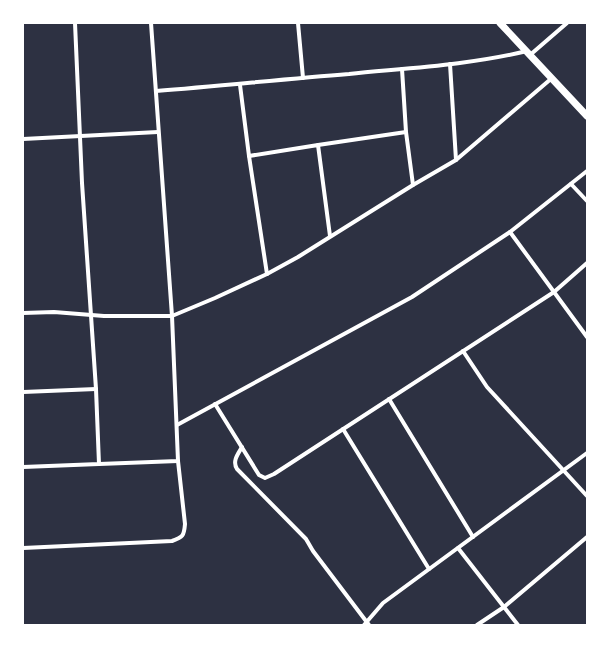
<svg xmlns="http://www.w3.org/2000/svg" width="610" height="648" viewBox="0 0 610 648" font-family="'PT Serif',serif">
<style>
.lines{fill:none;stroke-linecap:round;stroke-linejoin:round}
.minor{stroke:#fff;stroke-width:4}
.tertiary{stroke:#fff;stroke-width:7}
</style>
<rect width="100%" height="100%" fill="#2d3142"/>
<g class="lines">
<g class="minor">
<path d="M 298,23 L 303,78"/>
<path d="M 530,55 L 567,23"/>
<path d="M 450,64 L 456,160"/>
<path d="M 402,69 L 406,132 L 413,185"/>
<path d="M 240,85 L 249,156 L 318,145 L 330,236"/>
<path d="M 156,91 C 220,86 285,79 349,74 C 408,68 469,65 527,51"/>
<path d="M 23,139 L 158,132"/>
<path d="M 318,145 L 406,132"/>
<path d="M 249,156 L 267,274"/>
<path d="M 571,184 L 587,201"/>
<path d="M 510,232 L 587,337"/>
<path d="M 23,313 L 54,312 L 104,316 L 172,316 L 215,298 L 267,274 L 298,257 L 413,185 L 456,160 L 552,78"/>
<path d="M 463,351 L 487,387 L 587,496"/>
<path d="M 23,392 L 96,389"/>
<path d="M 389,399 L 473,537"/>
<path d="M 215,404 L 259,475 L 265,478 L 274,474 L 554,292 L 587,263"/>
<path d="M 177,425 L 412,297 L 510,232 L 587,171"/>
<path d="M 343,429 L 429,569"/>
<path d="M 242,447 C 238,454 232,461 237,469 L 306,539 L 313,551 L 369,625"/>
<path d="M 99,464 L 178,461 L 172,316 L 151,23"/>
<path d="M 23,467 L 99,464 L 96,389 L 82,183 L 75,23"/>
<path d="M 23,548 L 172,541 C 183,537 184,536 185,524 L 178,461"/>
<path d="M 458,548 L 518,625"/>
<path d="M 364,625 L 383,603 L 587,453"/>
<path d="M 477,625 L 504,607 L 587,537"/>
</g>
<path class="tertiary" d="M 500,23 L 587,116"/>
</g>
<rect width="610" height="648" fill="none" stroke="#ffffff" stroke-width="48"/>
</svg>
